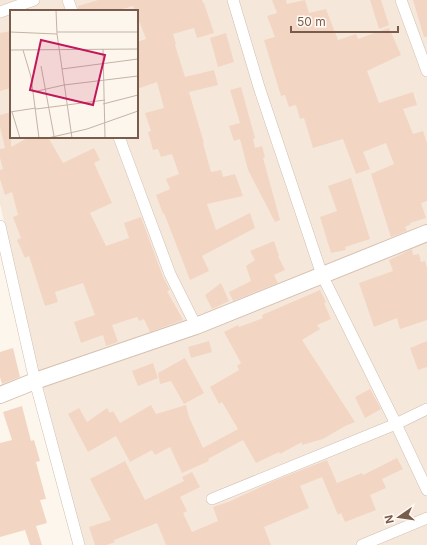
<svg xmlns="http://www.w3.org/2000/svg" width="427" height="545" viewBox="0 0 427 545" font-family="Inter,sans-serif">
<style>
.residential{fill:#f5e8da;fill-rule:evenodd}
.building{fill:#f3d5c3}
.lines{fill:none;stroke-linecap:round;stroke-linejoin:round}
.street-casing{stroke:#d1beb0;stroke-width:12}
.secondary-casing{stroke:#d6c0b0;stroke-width:18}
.street{stroke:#fff;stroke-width:11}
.secondary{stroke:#fff;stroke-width:16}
.inset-road{fill:none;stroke:#c5b3a7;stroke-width:1}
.view{fill:#c2185b;fill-opacity:0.15;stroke:#c2185b;stroke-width:2}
.inset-edge{fill:none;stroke:#7a5c4d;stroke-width:2}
</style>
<rect width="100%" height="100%" fill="#fdf6ec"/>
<path class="residential" d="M 0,0 L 427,0 L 427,545 L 84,545 L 40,380 L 0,204 ZM 11,11 L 137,11 L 137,137 L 11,137 Z"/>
<g class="building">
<path d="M 98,0 L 202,0 L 203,3 L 204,3 L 214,33 L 197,38 L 194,28 L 173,34 L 176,44 L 175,45 L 185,77 L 214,70 L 218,85 L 189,92 L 204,143 L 203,143 L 211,172 L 221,170 L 223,177 L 235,174 L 243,196 L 207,204 L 216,230 L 250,213 L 255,228 L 202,256 L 209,271 L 190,280 L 164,213 L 163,214 L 156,195 L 170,189 L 166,179 L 179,174 L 172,154 L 161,157 L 158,149 L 153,150 L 148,132 L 151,131 L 145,113 L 164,108 L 157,82 L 137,89 L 137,42 L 146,39 L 137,16 L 137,11 L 135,11 L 133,6 L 116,11 L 79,11 L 78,6 Z"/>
<path d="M 272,0 L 286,0 L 287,4 L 305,0 L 309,13 L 326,9 L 338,40 L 356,34 L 358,39 L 389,28 L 401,55 L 367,71 L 379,103 L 413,92 L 417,105 L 403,109 L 413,134 L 423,131 L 427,143 L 427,201 L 421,203 L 426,218 L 410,223 L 411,224 L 405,227 L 407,231 L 391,237 L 371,174 L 394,164 L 386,143 L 363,152 L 370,169 L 356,174 L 343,139 L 313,148 L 304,118 L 300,119 L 296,105 L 289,107 L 285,95 L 281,96 L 264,40 L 275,37 L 267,16 L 277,13 Z"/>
<path d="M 370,0 L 381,0 L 389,25 L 379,29 Z"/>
<path d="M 413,0 L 427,0 L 427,37 L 424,37 Z"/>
<path d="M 11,31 L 11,88 L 0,91 L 0,33 Z"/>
<path d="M 226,33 L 234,62 L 218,67 L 210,38 Z"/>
<path d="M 241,87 L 255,138 L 253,139 L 255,148 L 262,146 L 265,157 L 263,158 L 280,220 L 275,222 L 248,170 L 240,139 L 234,141 L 229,126 L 240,123 L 230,90 Z"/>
<path d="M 11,112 L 11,147 L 29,137 L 48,137 L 63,163 L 94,148 L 100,160 L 94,163 L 112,203 L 90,213 L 106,246 L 129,238 L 124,223 L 141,217 L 163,277 L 170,290 L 167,291 L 183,320 L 150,332 L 144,319 L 139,321 L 137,317 L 112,325 L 118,342 L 106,346 L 103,335 L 81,343 L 74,322 L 95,315 L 83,283 L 55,292 L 58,302 L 45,306 L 29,256 L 25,258 L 17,240 L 21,238 L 13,217 L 18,215 L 12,192 L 5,195 L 0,179 L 0,170 L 3,169 L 0,158 L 0,149 L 5,148 L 0,127 L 0,115 Z"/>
<path d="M 351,178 L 370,239 L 345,247 L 346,250 L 331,253 L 320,217 L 337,211 L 328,186 Z"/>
<path d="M 274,241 L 279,256 L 278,256 L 285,270 L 274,275 L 278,283 L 233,301 L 229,292 L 251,281 L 246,266 L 255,260 L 250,251 Z"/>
<path d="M 412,249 L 413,255 L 419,254 L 421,262 L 425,261 L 427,268 L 427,320 L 400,329 L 397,318 L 374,327 L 359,283 L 393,271 L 389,260 Z"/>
<path d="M 221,283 L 229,301 L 212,309 L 205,295 Z"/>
<path d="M 320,290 L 326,302 L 324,303 L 331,319 L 317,325 L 320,329 L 302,340 L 355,422 L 345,426 L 323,439 L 302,445 L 302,442 L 280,454 L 279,452 L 256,463 L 243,440 L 208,459 L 209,461 L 182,473 L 170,447 L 155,455 L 152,450 L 130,462 L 116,436 L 88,452 L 68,414 L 79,408 L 87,422 L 107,408 L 110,413 L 113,411 L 120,423 L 151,405 L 156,414 L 186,405 L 189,417 L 203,448 L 238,429 L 222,402 L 219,404 L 210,387 L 239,370 L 237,366 L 241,363 L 224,332 L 238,325 L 239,327 L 263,318 L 262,315 Z"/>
<path d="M 209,341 L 212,352 L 191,358 L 188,347 Z"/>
<path d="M 427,341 L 427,367 L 418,370 L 410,348 Z"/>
<path d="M 13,348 L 20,377 L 2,384 L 0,377 L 0,352 Z"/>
<path d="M 185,358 L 204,393 L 184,404 L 171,381 L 160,384 L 158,373 Z"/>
<path d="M 153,363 L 158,378 L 138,386 L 132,371 Z"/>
<path d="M 370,389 L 381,409 L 365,418 L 355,397 Z"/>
<path d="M 22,406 L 31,441 L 34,440 L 40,461 L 36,462 L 46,499 L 40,500 L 47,523 L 36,526 L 42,545 L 30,545 L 25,530 L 0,537 L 0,443 L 12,440 L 3,412 Z"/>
<path d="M 397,458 L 403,469 L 382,479 L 386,488 L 370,495 L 376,510 L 345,522 L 341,513 L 338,515 L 322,477 L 300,486 L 309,508 L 264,527 L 271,545 L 166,545 L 157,523 L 114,540 L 115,542 L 107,545 L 95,545 L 89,527 L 111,520 L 90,479 L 125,461 L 145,500 L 184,481 L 182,477 L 192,472 L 200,487 L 180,497 L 187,511 L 183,513 L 192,532 L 218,521 L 213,507 L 228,502 L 276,480 L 327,460 L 337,483 L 362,473 L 363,475 Z"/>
</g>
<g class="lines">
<g class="street-casing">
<g id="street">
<path d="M 68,0 L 72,11"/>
<path d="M 233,0 L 259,87 L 322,275 L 396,424 L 427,490"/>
<path d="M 401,0 L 427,71"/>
<path d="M 0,12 L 34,0"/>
<path d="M 119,137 L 170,274 L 196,326"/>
<path d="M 0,226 L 35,381 L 79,545"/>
<path d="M 212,499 L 396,424 L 427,409"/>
<path d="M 362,545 L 427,518"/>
</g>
</g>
<g class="secondary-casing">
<path id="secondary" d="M 0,395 L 35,381 L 196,326 L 427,233"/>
</g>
<use href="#street" class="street"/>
<use href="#secondary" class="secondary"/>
</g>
<g transform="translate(10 10)">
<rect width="128" height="128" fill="#fdf6ec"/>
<path class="inset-road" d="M 46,0 L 47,24 L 62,128M 0,22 L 47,24M 47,22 L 128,22M 93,39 L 95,128M 0,40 L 128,39M 13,40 L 21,67 L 29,128M 31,56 L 44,126M 52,59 L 128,49M 23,82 L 54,75 L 128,66M 93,94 L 128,85M 26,99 L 95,90M 0,102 L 26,98M 2,102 L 10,128M 38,128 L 77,119 L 128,101"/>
<path class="view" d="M 31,30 L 95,45 L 83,95 L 20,80 Z"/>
<rect width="128" height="128" class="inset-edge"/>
</g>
<g transform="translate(399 517) rotate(257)" stroke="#fffaf3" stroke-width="3" paint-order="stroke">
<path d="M0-3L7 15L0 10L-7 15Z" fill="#7a5c4d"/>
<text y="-6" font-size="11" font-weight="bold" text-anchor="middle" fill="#7a5c4d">N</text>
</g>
<path d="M291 26v6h107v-6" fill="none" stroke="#7a5c4d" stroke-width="2"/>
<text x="297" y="26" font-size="12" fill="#7a5c4d" stroke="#fffaf3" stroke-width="3" paint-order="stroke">50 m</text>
</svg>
